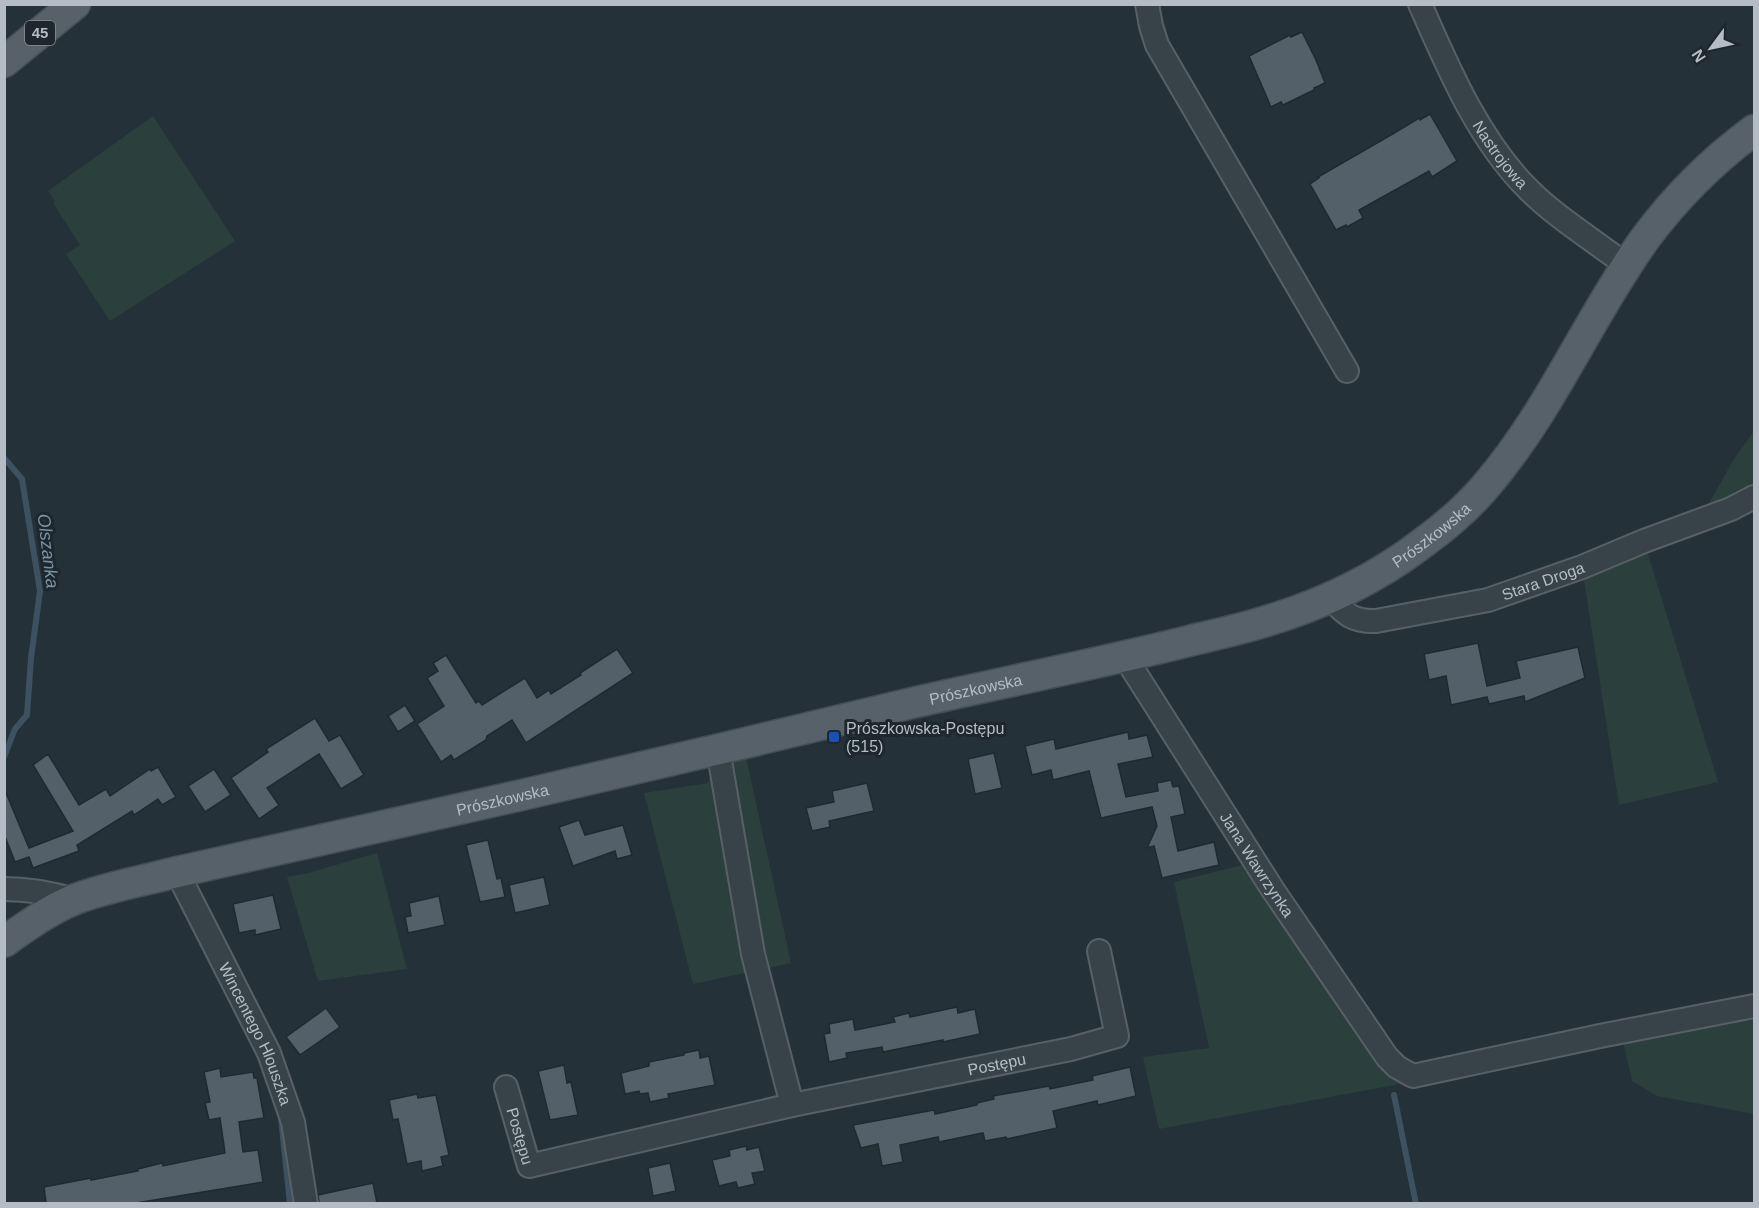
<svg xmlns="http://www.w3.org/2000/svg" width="1759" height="1208" viewBox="0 0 1759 1208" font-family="Arial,sans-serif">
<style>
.green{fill:#2b3f3c}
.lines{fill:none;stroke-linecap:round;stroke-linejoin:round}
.stream{stroke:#3d5160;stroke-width:6}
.building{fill:#535f69;stroke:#202930;stroke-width:1.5}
.minor-casing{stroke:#576067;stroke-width:26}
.major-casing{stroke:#454e55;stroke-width:33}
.minor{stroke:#384249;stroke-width:22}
.major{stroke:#576169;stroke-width:30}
.transit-dot{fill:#1a4fb4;stroke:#1e272e;stroke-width:2}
.labels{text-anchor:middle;stroke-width:6;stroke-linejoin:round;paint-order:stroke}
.shield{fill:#1e272e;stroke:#879098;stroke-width:1.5}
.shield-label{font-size:15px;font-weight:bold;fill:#b4bdc5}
.street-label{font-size:16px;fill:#b4bdc5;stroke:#1e272e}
.poi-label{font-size:16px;fill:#b4bdc5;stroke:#1e272e;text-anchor:start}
.water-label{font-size:18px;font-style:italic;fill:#7893a5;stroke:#1e272e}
</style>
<rect width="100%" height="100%" fill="#253139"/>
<g class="green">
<path d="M 153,116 L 235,241 L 110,321 L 66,254 L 80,245 L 53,203 L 55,201 L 48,191 Z"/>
<path d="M 1754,431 L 1754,497 L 1699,521 L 1734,459 Z"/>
<path d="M 1644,541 L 1718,782 L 1619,805 L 1582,567 Z"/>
<path d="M 743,743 L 791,963 L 693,984 L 644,793 L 708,783 L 718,749 Z"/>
<path d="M 377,853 L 407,969 L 318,981 L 287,877 L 308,873 Z"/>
<path d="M 1246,864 L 1397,1067 L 1400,1084 L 1159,1129 L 1143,1057 L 1209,1048 L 1174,882 Z"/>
<path d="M 1754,1006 L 1754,1114 L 1657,1096 L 1632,1081 L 1621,1032 Z"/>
</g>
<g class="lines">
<g class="stream">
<path d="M 4,458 L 22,479 L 40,591 L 31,658 L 27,715 L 15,729 L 4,757"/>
<path d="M 1394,1095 L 1416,1204"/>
<path d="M 281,1118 L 290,1204"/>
</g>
</g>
<g class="building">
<path d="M 1302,32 L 1316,60 L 1325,83 L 1314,88 L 1314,90 L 1283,105 L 1281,102 L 1271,107 L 1249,56 L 1290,35 L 1291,37 Z"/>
<path d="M 1430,114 L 1457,161 L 1432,177 L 1429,171 L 1359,210 L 1363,218 L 1347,227 L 1346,225 L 1336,230 L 1310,184 L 1319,178 L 1318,177 L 1396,132 L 1419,118 L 1420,120 Z"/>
<path d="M 1478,643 L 1487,686 L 1520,678 L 1516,661 L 1578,647 L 1585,678 L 1525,702 L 1524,696 L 1489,704 L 1487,697 L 1451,705 L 1446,676 L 1429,680 L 1424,654 Z"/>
<path d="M 617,649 L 633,673 L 526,743 L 512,720 L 487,736 L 486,740 L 454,760 L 451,755 L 441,762 L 417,724 L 444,706 L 427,678 L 438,671 L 433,663 L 446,655 L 476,703 L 479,701 L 482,705 L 525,678 L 537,698 L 549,690 L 551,694 L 581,675 L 580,673 Z"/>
<path d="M 405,705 L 415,721 L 398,732 L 388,716 Z"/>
<path d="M 315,718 L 329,741 L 340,735 L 364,775 L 341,789 L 319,754 L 267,788 L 279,805 L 259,819 L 231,778 L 268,752 L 266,749 Z"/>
<path d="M 1128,732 L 1129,739 L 1147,735 L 1153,757 L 1118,764 L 1126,797 L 1158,791 L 1157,783 L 1171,780 L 1173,787 L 1179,786 L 1185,814 L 1171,817 L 1178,851 L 1214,842 L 1219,865 L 1162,878 L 1154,846 L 1147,848 L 1157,826 L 1152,807 L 1101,818 L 1089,771 L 1053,780 L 1051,770 L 1032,775 L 1025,746 L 1054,739 L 1056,749 Z"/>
<path d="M 994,753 L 1002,788 L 975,794 L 968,759 Z"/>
<path d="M 48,754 L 79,805 L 106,789 L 110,796 L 150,769 L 151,771 L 158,767 L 176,797 L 162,805 L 158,799 L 134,815 L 132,811 L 77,845 L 79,851 L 33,868 L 29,857 L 15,862 L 4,834 L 4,788 L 29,848 L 73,831 L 33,765 Z"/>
<path d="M 214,769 L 231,795 L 205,812 L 188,786 Z"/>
<path d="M 867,783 L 874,811 L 829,821 L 830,827 L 812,831 L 806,808 L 834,802 L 832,791 Z"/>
<path d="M 579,820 L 585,835 L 623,825 L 632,855 L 617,859 L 615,851 L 573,866 L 559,827 Z"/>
<path d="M 488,840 L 497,879 L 501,878 L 505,897 L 480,902 L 466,845 Z"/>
<path d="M 544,877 L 550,905 L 515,913 L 509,885 Z"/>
<path d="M 273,895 L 281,929 L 255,935 L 255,930 L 239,933 L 233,904 Z"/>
<path d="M 439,896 L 445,925 L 408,933 L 405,917 L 411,916 L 409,903 Z"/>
<path d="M 957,1007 L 958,1013 L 975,1009 L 980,1034 L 943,1042 L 943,1040 L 883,1052 L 882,1047 L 846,1053 L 847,1058 L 829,1062 L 824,1034 L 830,1033 L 829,1024 L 853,1019 L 855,1030 L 895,1022 L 893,1017 L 909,1013 L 910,1017 Z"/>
<path d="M 326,1008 L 340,1027 L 300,1055 L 286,1037 Z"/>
<path d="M 699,1050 L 700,1058 L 709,1056 L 715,1085 L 668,1094 L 669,1098 L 650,1102 L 648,1093 L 640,1094 L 639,1091 L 625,1094 L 621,1073 L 649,1066 L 649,1062 L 684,1055 L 684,1053 Z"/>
<path d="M 564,1065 L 567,1083 L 571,1082 L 578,1115 L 550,1120 L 538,1071 Z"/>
<path d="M 1130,1067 L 1136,1096 L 1098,1105 L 1097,1101 L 1053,1111 L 1057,1128 L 1007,1139 L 1006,1137 L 985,1141 L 983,1133 L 939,1142 L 938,1137 L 900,1145 L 903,1162 L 882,1166 L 878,1144 L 861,1148 L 853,1125 L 934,1110 L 935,1114 L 977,1105 L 977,1103 L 994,1099 L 993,1096 L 1049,1086 L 1050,1089 L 1093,1080 L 1092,1076 Z"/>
<path d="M 220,1068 L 221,1077 L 253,1072 L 254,1078 L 257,1078 L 264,1118 L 239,1122 L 243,1152 L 258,1150 L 263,1182 L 136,1203 L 46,1203 L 44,1187 L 91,1178 L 91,1180 L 138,1171 L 138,1169 L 162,1163 L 163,1166 L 225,1153 L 220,1118 L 209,1120 L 205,1103 L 210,1102 L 204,1072 Z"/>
<path d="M 417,1094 L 418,1098 L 436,1095 L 449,1155 L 441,1157 L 443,1166 L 422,1171 L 421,1161 L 407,1164 L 398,1119 L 393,1120 L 389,1100 Z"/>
<path d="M 746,1146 L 747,1150 L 759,1147 L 765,1171 L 752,1173 L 755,1184 L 738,1188 L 736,1182 L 719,1186 L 712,1160 L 730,1156 L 729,1150 Z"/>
<path d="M 670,1163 L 676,1191 L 653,1196 L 648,1168 Z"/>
<path d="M 373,1183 L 377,1203 L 319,1203 L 318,1195 Z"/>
</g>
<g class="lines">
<g class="minor-casing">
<g id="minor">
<path d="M 1147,4 L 1151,26 L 1157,45 L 1347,371"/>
<path id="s1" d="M 1420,4 C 1448,68 1479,141 1529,190 C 1557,218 1595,241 1627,266"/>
<path id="s2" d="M 1330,598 C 1345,614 1353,622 1376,621 L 1488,600 L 1582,567 L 1644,541 L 1731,509 L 1754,497"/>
<path id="s3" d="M 1125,657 L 1273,890 L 1387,1057 L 1397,1067 L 1413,1076 L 1600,1036 L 1754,1006"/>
<path d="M 718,749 L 753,954 L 792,1105"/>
<path id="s4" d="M 177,872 L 269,1053 L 293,1122 L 306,1204"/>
<path d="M 4,889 C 29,889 51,893 74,900"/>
<path id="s5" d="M 506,1087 L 529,1166 L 792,1105 L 1071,1049 L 1117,1036 L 1099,951"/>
</g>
</g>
<g class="major-casing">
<g id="major">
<path d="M 4,62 L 75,4"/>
<path id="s6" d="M 4,942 C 25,927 49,910 73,900 C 106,887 143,881 177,872 C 360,832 542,791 724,748 C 786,733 849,718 912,703 C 1004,682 1097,664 1189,641 C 1213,635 1237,630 1260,623 C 1319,606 1375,580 1424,542 C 1446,526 1467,508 1485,487 C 1550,412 1587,320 1644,240 C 1675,198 1712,161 1754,130"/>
</g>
</g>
<use href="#minor" class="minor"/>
<use href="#major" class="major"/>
</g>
<rect class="transit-dot" x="828" y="731" width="12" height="12" rx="3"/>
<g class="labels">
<rect class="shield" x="25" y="21" width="30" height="24" rx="4.5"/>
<g class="shield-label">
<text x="40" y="38">45</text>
</g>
<g class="street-label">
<text dy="6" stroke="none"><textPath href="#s1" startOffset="171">Nastrojowa</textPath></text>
<text dy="6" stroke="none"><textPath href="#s6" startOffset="1494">Prószkowska</textPath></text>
<text dy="6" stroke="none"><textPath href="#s2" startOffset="226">Stara Droga</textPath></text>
<text dy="6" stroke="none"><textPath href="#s6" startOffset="1008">Prószkowska</textPath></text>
<text dy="6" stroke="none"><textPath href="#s6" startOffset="522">Prószkowska</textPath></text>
<text dy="6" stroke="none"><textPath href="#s3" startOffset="246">Jana Wawrzynka</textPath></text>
<text dy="6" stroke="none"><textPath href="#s4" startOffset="180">Wincentego Hlouszka</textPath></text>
<text dy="6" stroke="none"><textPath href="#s5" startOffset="561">Postępu</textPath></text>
<text dy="6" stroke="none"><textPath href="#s5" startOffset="51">Postępu</textPath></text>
</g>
<g class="poi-label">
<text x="846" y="734">Prószkowska-Postępu<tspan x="846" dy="18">(515)</tspan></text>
</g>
<g class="water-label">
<text transform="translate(48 551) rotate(83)" y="6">Olszanka</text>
</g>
</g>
<rect width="1759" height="1208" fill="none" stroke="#b4bdc5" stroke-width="12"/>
<g transform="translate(1711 48) rotate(237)" stroke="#1e272e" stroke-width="4.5" paint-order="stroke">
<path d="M0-4.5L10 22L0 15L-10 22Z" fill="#b4bdc5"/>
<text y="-9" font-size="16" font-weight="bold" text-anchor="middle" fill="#b4bdc5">N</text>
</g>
</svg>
